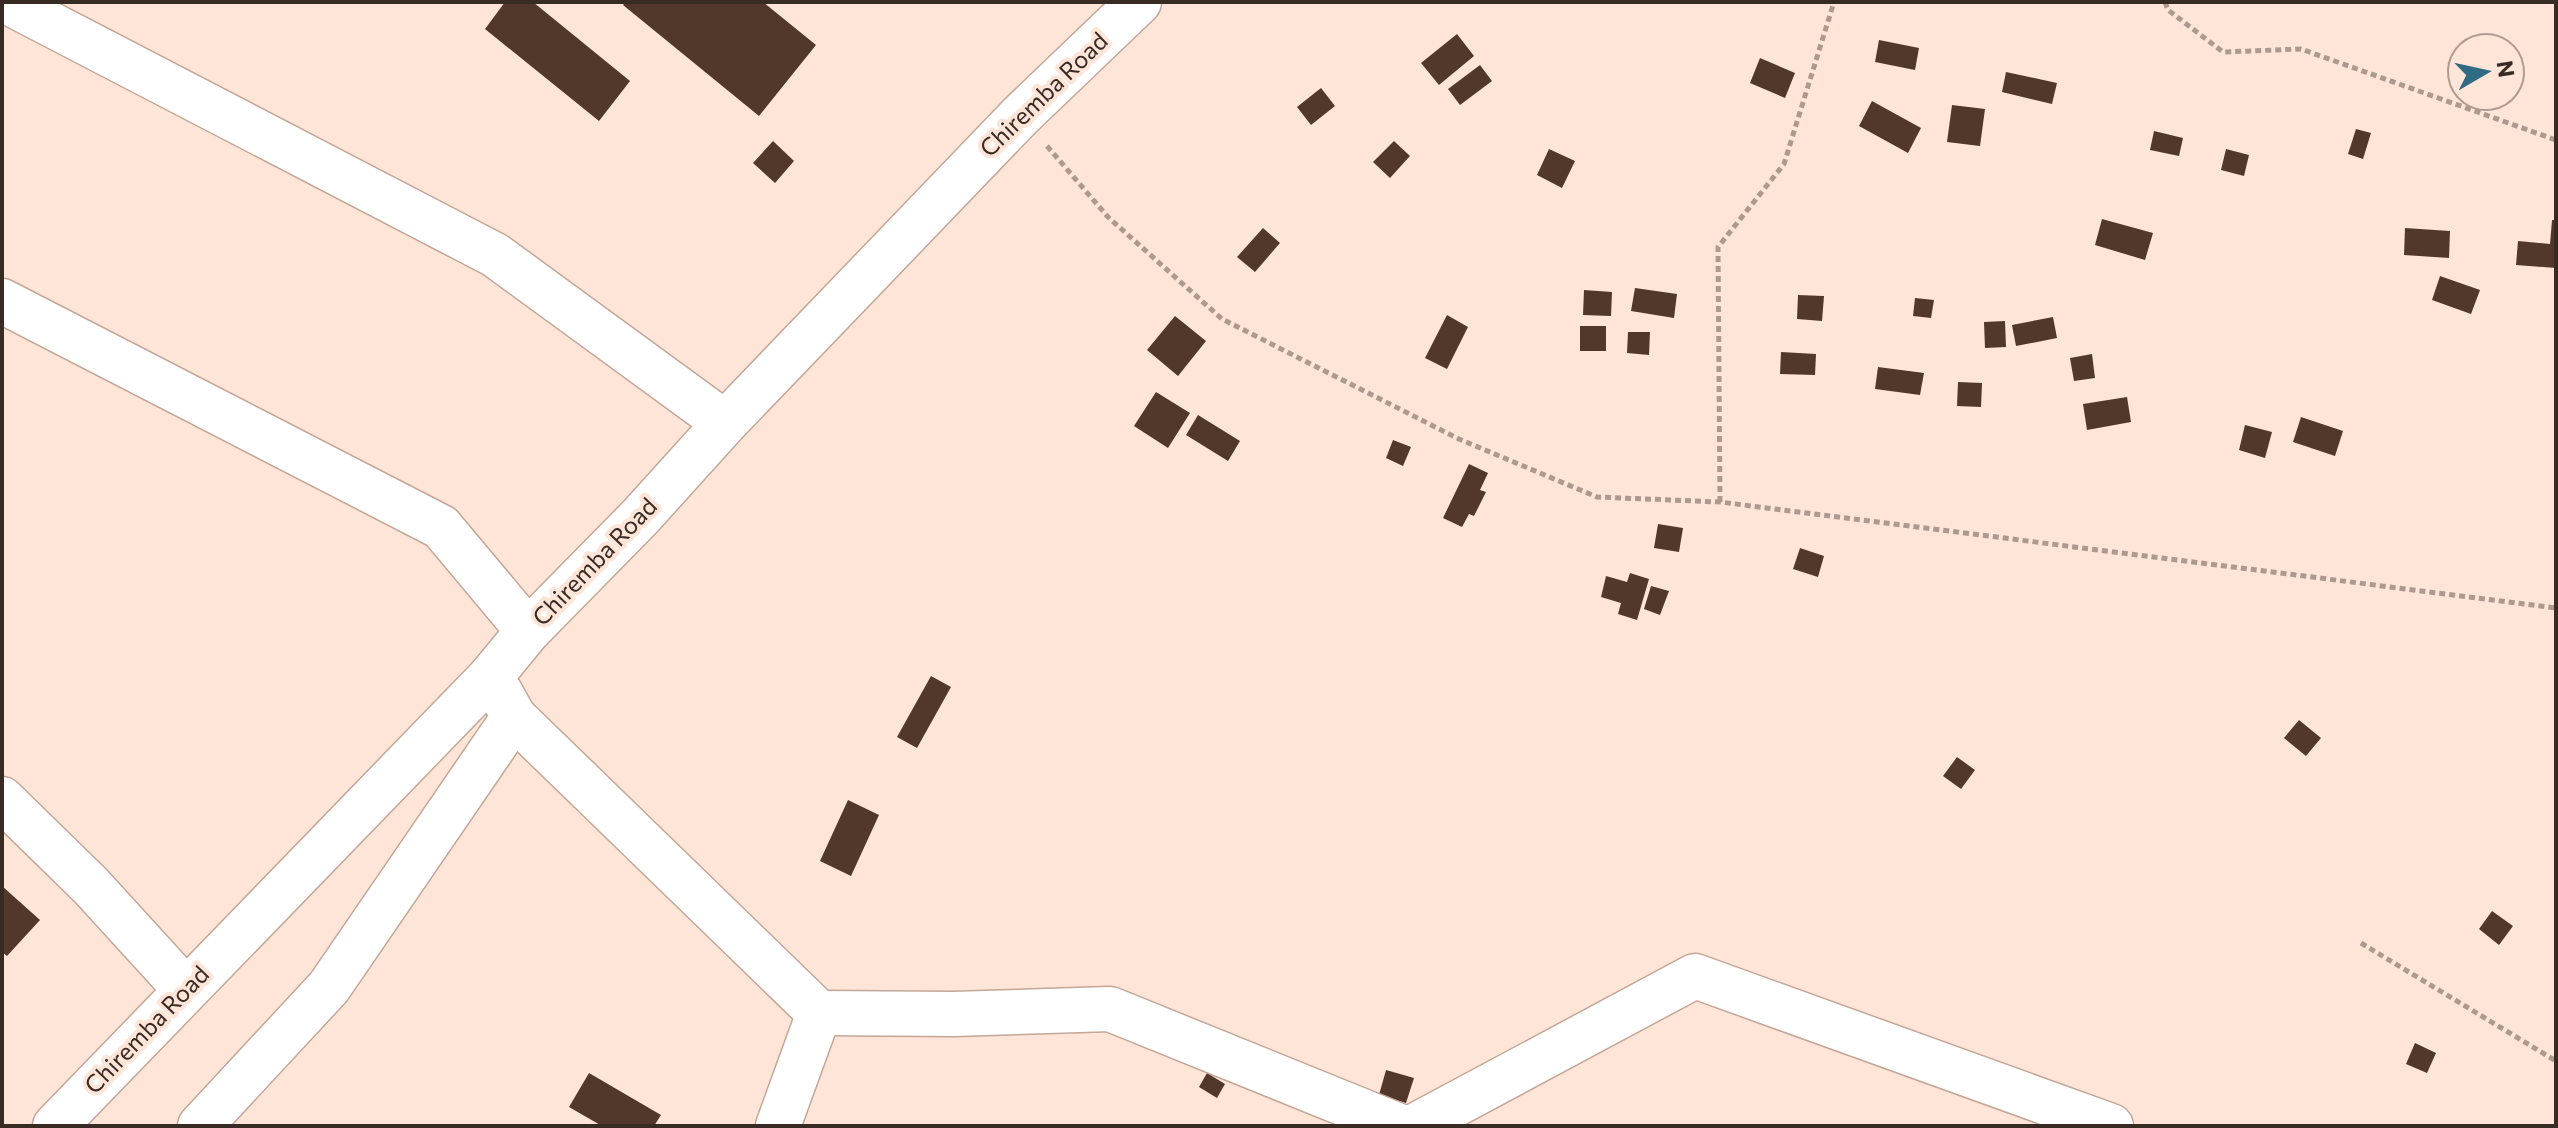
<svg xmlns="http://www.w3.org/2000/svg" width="2558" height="1128" viewBox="0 0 2558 1128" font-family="Commissioner,sans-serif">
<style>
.building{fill:#51382b}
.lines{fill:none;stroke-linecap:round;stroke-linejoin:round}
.minor-casing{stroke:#c4a696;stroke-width:47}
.major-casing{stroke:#c4a696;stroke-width:47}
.path{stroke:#ad998e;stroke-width:5;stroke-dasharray:6 4;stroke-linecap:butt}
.minor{stroke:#fff;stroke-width:44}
.major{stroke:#fff;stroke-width:44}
.labels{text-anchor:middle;stroke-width:8;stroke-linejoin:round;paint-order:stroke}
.street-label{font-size:24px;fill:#372b24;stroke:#ffe5d8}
</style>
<rect width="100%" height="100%" fill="#ffe5d8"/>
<g class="building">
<path d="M 505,2 L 533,2 L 630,81 L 599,121 L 485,29 Z"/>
<path d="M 626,2 L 763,2 L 816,45 L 759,116 L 623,5 Z"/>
<path d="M 1457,34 L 1474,56 L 1439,85 L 1421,63 Z"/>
<path d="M 1879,40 L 1919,48 L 1915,70 L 1875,62 Z"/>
<path d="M 1760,58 L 1795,73 L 1785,98 L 1750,83 Z"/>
<path d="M 1480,65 L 1492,81 L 1460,105 L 1448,89 Z"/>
<path d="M 2006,72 L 2057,83 L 2052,104 L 2002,92 Z"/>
<path d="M 1321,88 L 1335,106 L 1311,125 L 1297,107 Z"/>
<path d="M 1872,101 L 1921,128 L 1908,153 L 1859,126 Z"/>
<path d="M 1952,105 L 1985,109 L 1980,146 L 1947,142 Z"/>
<path d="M 2356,129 L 2371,133 L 2363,159 L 2348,154 Z"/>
<path d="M 2154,131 L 2183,138 L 2179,156 L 2150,150 Z"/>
<path d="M 773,141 L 794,161 L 775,183 L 753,163 Z"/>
<path d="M 1394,141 L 1410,156 L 1390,178 L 1373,162 Z"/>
<path d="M 1549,149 L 1575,161 L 1562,188 L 1537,175 Z"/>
<path d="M 2226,149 L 2249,155 L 2244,176 L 2221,170 Z"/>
<path d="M 2102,219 L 2153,233 L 2145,260 L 2095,245 Z"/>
<path d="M 2552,220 L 2556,220 L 2556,268 L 2516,265 L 2518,241 L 2550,244 Z"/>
<path d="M 1263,228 L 1280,243 L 1255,272 L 1237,257 Z"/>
<path d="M 2405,228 L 2450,231 L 2449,258 L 2404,255 Z"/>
<path d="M 2440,276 L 2480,290 L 2471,314 L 2432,300 Z"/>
<path d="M 1635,288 L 1677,294 L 1674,318 L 1631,311 Z"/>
<path d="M 1584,290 L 1612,292 L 1611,316 L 1583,315 Z"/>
<path d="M 1798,295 L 1824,296 L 1822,321 L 1797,319 Z"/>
<path d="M 1915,298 L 1934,300 L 1931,318 L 1913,316 Z"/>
<path d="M 1447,315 L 1468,327 L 1447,369 L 1425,358 Z"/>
<path d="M 1175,316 L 1206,341 L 1178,376 L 1147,350 Z"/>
<path d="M 2053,317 L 2057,338 L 2016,346 L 2012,325 Z"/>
<path d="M 2005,321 L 2006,347 L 1985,348 L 1984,322 Z"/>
<rect x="1580" y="326" width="26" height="25"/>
<path d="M 1628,332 L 1650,332 L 1649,355 L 1627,353 Z"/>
<path d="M 1781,352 L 1816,354 L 1815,375 L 1780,374 Z"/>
<path d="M 2092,354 L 2095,378 L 2074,381 L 2070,358 Z"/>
<path d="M 1878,367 L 1924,373 L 1920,395 L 1875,389 Z"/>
<path d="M 1958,382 L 1982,383 L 1981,407 L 1957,406 Z"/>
<path d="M 1156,392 L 1190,413 L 1168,448 L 1134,426 Z"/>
<path d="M 2127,397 L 2131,422 L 2087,430 L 2083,404 Z"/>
<path d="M 1198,415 L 1240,441 L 1228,461 L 1186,435 Z"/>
<path d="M 2301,417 L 2343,431 L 2335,456 L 2293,442 Z"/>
<path d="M 2245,425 L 2272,432 L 2265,458 L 2239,450 Z"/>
<path d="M 1393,440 L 1411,447 L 1403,466 L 1386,458 Z"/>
<path d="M 1469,464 L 1488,473 L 1480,490 L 1486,492 L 1474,516 L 1469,514 L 1462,527 L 1443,518 Z"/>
<path d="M 1658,524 L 1683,528 L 1679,552 L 1654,548 Z"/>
<path d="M 1800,548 L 1824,556 L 1818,577 L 1793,569 Z"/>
<path d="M 1630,573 L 1649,579 L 1637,620 L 1618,614 L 1621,603 L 1601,597 L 1606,576 L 1627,582 Z"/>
<path d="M 1651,586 L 1669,591 L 1660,615 L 1644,609 Z"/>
<path d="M 931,676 L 951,687 L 917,748 L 897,737 Z"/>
<path d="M 2299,720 L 2321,738 L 2306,756 L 2284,738 Z"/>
<path d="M 1957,757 L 1975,770 L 1961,789 L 1943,776 Z"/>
<path d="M 848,800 L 879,815 L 851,876 L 820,861 Z"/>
<path d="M 2,886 L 40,920 L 7,956 L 2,952 Z"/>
<path d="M 2492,911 L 2513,926 L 2499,945 L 2479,929 Z"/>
<path d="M 2415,1043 L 2436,1053 L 2427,1073 L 2406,1064 Z"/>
<path d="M 1386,1070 L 1414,1078 L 1406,1103 L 1379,1095 Z"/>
<path d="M 589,1073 L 661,1115 L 654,1126 L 602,1126 L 569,1107 Z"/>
<path d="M 1207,1073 L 1225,1084 L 1217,1098 L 1199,1087 Z"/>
</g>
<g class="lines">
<g class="minor-casing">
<g id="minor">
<path d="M 8,2 L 495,255 L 725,423"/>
<path d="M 2,301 L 441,527 L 528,631"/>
<path d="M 491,676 L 514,717 L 819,1013 L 778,1126"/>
<path d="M 2,799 L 91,886 L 185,989"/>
<path d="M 819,1013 L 954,1014 L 1110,1009 L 1399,1126"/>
<path d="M 200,1126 L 329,987 L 514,717"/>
<path d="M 1415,1126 L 1695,976 L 2111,1126"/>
</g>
</g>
<g class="major-casing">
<path id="major" d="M 55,1126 L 491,676 L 528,631 L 641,516 L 725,423 L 1021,115 L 1139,2"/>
</g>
<g class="path">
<path d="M 2165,2 L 2168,10 L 2223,52 L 2301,49 L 2556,140"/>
<path d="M 1047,146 L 1108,217 L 1222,319 L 1459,439 L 1597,497 L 1720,502 L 2556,608"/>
<path d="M 1720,502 L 1718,247 L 1784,164 L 1834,2"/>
<path d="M 2361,943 L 2556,1061"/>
</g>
<use href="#minor" class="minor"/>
<use href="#major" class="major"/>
</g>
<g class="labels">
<g class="street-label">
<text transform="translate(1044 95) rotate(-44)" y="8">Chiremba Road</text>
<text transform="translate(595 562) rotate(-46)" y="8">Chiremba Road</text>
<text transform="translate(147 1030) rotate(-46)" y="8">Chiremba Road</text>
</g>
</g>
<rect width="2558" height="1128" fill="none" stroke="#372b24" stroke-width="8"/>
<g transform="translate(2486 72) rotate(81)"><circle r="38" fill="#ffe5d8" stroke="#af9b90" stroke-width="2"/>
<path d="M0-6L14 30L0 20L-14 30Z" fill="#316a83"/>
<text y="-12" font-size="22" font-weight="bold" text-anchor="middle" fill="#372b24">N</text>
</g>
</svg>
